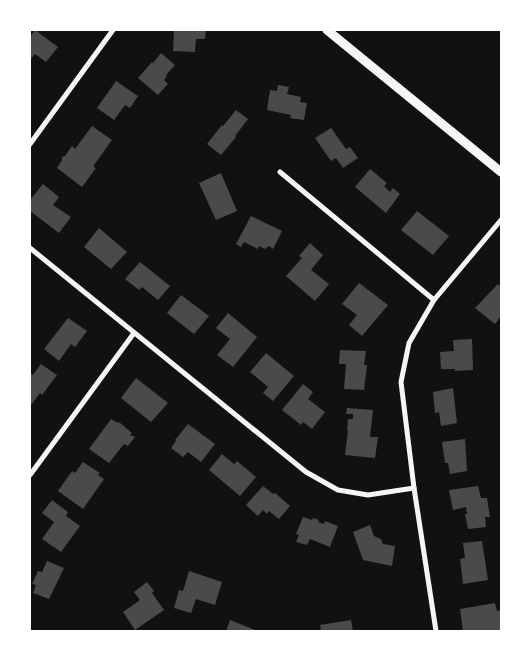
<svg xmlns="http://www.w3.org/2000/svg" width="531" height="661" viewBox="0 0 531 661" font-family="'Public Sans',sans-serif">
<style>
.building{fill:#4a4a4a}
.lines{fill:none;stroke-linecap:round;stroke-linejoin:round}
.minor{stroke:#f5f5f5;stroke-width:5}
.tertiary{stroke:#f5f5f5;stroke-width:9}
</style>
<rect width="100%" height="100%" fill="#111"/>
<g class="building">
<path d="M 35,30 L 58,47 L 46,62 L 35,54 L 30,60 L 30,37 Z"/>
<path d="M 174,30 L 206,30 L 205,39 L 196,39 L 195,52 L 173,51 Z"/>
<path d="M 161,53 L 175,65 L 166,75 L 167,76 L 164,80 L 168,84 L 158,95 L 138,78 L 152,62 L 153,63 Z"/>
<path d="M 116,81 L 138,96 L 130,108 L 125,105 L 114,120 L 97,108 Z"/>
<path d="M 278,85 L 289,87 L 287,94 L 301,97 L 300,102 L 307,103 L 304,120 L 290,118 L 291,115 L 267,110 L 270,90 L 277,91 Z"/>
<path d="M 236,110 L 248,119 L 235,136 L 236,137 L 221,155 L 207,144 L 222,125 L 223,126 L 228,120 Z"/>
<path d="M 92,126 L 112,140 L 94,165 L 94,167 L 96,168 L 82,187 L 57,168 L 62,160 L 62,157 L 65,156 L 72,146 L 75,149 Z"/>
<path d="M 331,128 L 346,149 L 350,147 L 358,158 L 343,168 L 336,158 L 331,161 L 315,138 Z"/>
<path d="M 370,169 L 387,183 L 384,186 L 390,192 L 393,188 L 400,194 L 386,213 L 355,187 Z"/>
<path d="M 221,173 L 237,211 L 216,220 L 199,183 Z"/>
<path d="M 43,184 L 59,197 L 53,205 L 71,217 L 59,233 L 30,211 L 30,200 Z"/>
<path d="M 417,211 L 449,236 L 433,255 L 401,230 Z"/>
<path d="M 251,216 L 282,231 L 273,249 L 269,246 L 265,249 L 259,246 L 258,249 L 244,242 L 241,247 L 236,244 Z"/>
<path d="M 99,228 L 127,252 L 111,269 L 84,247 Z"/>
<path d="M 310,243 L 323,255 L 311,270 L 329,284 L 315,301 L 286,276 L 302,258 L 299,256 Z"/>
<path d="M 140,262 L 170,286 L 158,300 L 142,287 L 139,290 L 125,279 Z"/>
<path d="M 359,283 L 388,305 L 362,336 L 349,325 L 357,315 L 342,304 Z"/>
<path d="M 498,284 L 501,287 L 501,316 L 495,324 L 475,308 Z"/>
<path d="M 181,295 L 209,316 L 194,334 L 167,313 Z"/>
<path d="M 228,313 L 257,337 L 233,367 L 217,355 L 230,339 L 216,328 Z"/>
<path d="M 68,318 L 87,331 L 75,347 L 71,344 L 59,361 L 44,349 Z"/>
<path d="M 472,339 L 473,370 L 455,371 L 455,369 L 441,369 L 440,352 L 454,351 L 453,340 Z"/>
<path d="M 340,350 L 366,351 L 364,365 L 367,365 L 364,390 L 344,389 L 346,364 L 339,364 Z"/>
<path d="M 266,353 L 294,376 L 273,401 L 263,393 L 268,387 L 250,372 Z"/>
<path d="M 41,364 L 57,375 L 42,395 L 40,393 L 32,404 L 30,403 L 30,373 L 33,375 Z"/>
<path d="M 136,378 L 168,403 L 151,422 L 121,398 Z"/>
<path d="M 303,384 L 313,392 L 308,399 L 325,412 L 312,429 L 303,422 L 301,425 L 282,410 Z"/>
<path d="M 453,388 L 457,423 L 441,426 L 439,412 L 435,413 L 433,392 Z"/>
<path d="M 347,408 L 373,410 L 370,437 L 378,437 L 375,458 L 345,455 L 348,430 L 347,430 L 348,419 L 353,419 L 353,414 L 346,414 Z"/>
<path d="M 111,419 L 118,423 L 119,422 L 132,433 L 130,435 L 135,437 L 128,446 L 124,444 L 109,463 L 89,449 Z"/>
<path d="M 188,424 L 215,444 L 201,462 L 188,452 L 183,457 L 171,448 L 176,441 L 175,440 Z"/>
<path d="M 465,439 L 467,471 L 450,474 L 448,463 L 445,463 L 442,442 Z"/>
<path d="M 222,454 L 234,464 L 237,461 L 256,477 L 240,496 L 209,470 Z"/>
<path d="M 83,462 L 100,473 L 98,475 L 104,479 L 83,509 L 58,491 L 72,471 L 75,473 Z"/>
<path d="M 263,486 L 273,494 L 275,493 L 290,506 L 279,519 L 269,511 L 267,514 L 263,510 L 258,516 L 246,505 Z"/>
<path d="M 478,486 L 481,498 L 487,498 L 490,517 L 485,517 L 486,527 L 468,529 L 465,514 L 467,514 L 466,507 L 453,510 L 449,490 Z"/>
<path d="M 52,500 L 68,512 L 66,516 L 80,526 L 61,552 L 42,539 L 54,522 L 42,513 Z"/>
<path d="M 303,517 L 312,520 L 313,518 L 319,520 L 318,522 L 324,524 L 325,521 L 338,526 L 330,547 L 310,539 L 307,545 L 296,542 L 299,535 L 296,534 Z"/>
<path d="M 370,525 L 374,536 L 381,539 L 383,544 L 395,546 L 392,566 L 363,560 L 353,532 Z"/>
<path d="M 482,541 L 488,580 L 463,584 L 460,559 L 465,558 L 463,543 Z"/>
<path d="M 47,561 L 64,568 L 49,599 L 33,593 L 36,585 L 32,584 L 38,571 L 42,572 Z"/>
<path d="M 189,571 L 222,582 L 215,605 L 196,599 L 191,613 L 174,608 L 179,590 L 183,591 Z"/>
<path d="M 147,582 L 154,591 L 152,593 L 164,610 L 135,630 L 123,612 L 140,600 L 134,592 Z"/>
<path d="M 495,603 L 497,611 L 501,610 L 501,631 L 463,631 L 460,609 Z"/>
<path d="M 230,620 L 258,631 L 226,631 Z"/>
<path d="M 351,620 L 353,631 L 321,631 L 320,625 Z"/>
</g>
<g class="lines">
<g class="minor">
<path d="M 30,144 L 113,30"/>
<path d="M 280,172 L 434,300"/>
<path d="M 30,248 L 306,472 L 338,490 L 368,495 L 414,488"/>
<path d="M 30,475 L 134,333"/>
<path d="M 436,631 L 414,488 L 401,382 L 409,343 L 434,300 L 501,220"/>
</g>
<path class="tertiary" d="M 327,30 L 501,172"/>
</g>
<rect width="531" height="661" fill="none" stroke="#ffffff" stroke-width="62"/>
</svg>
